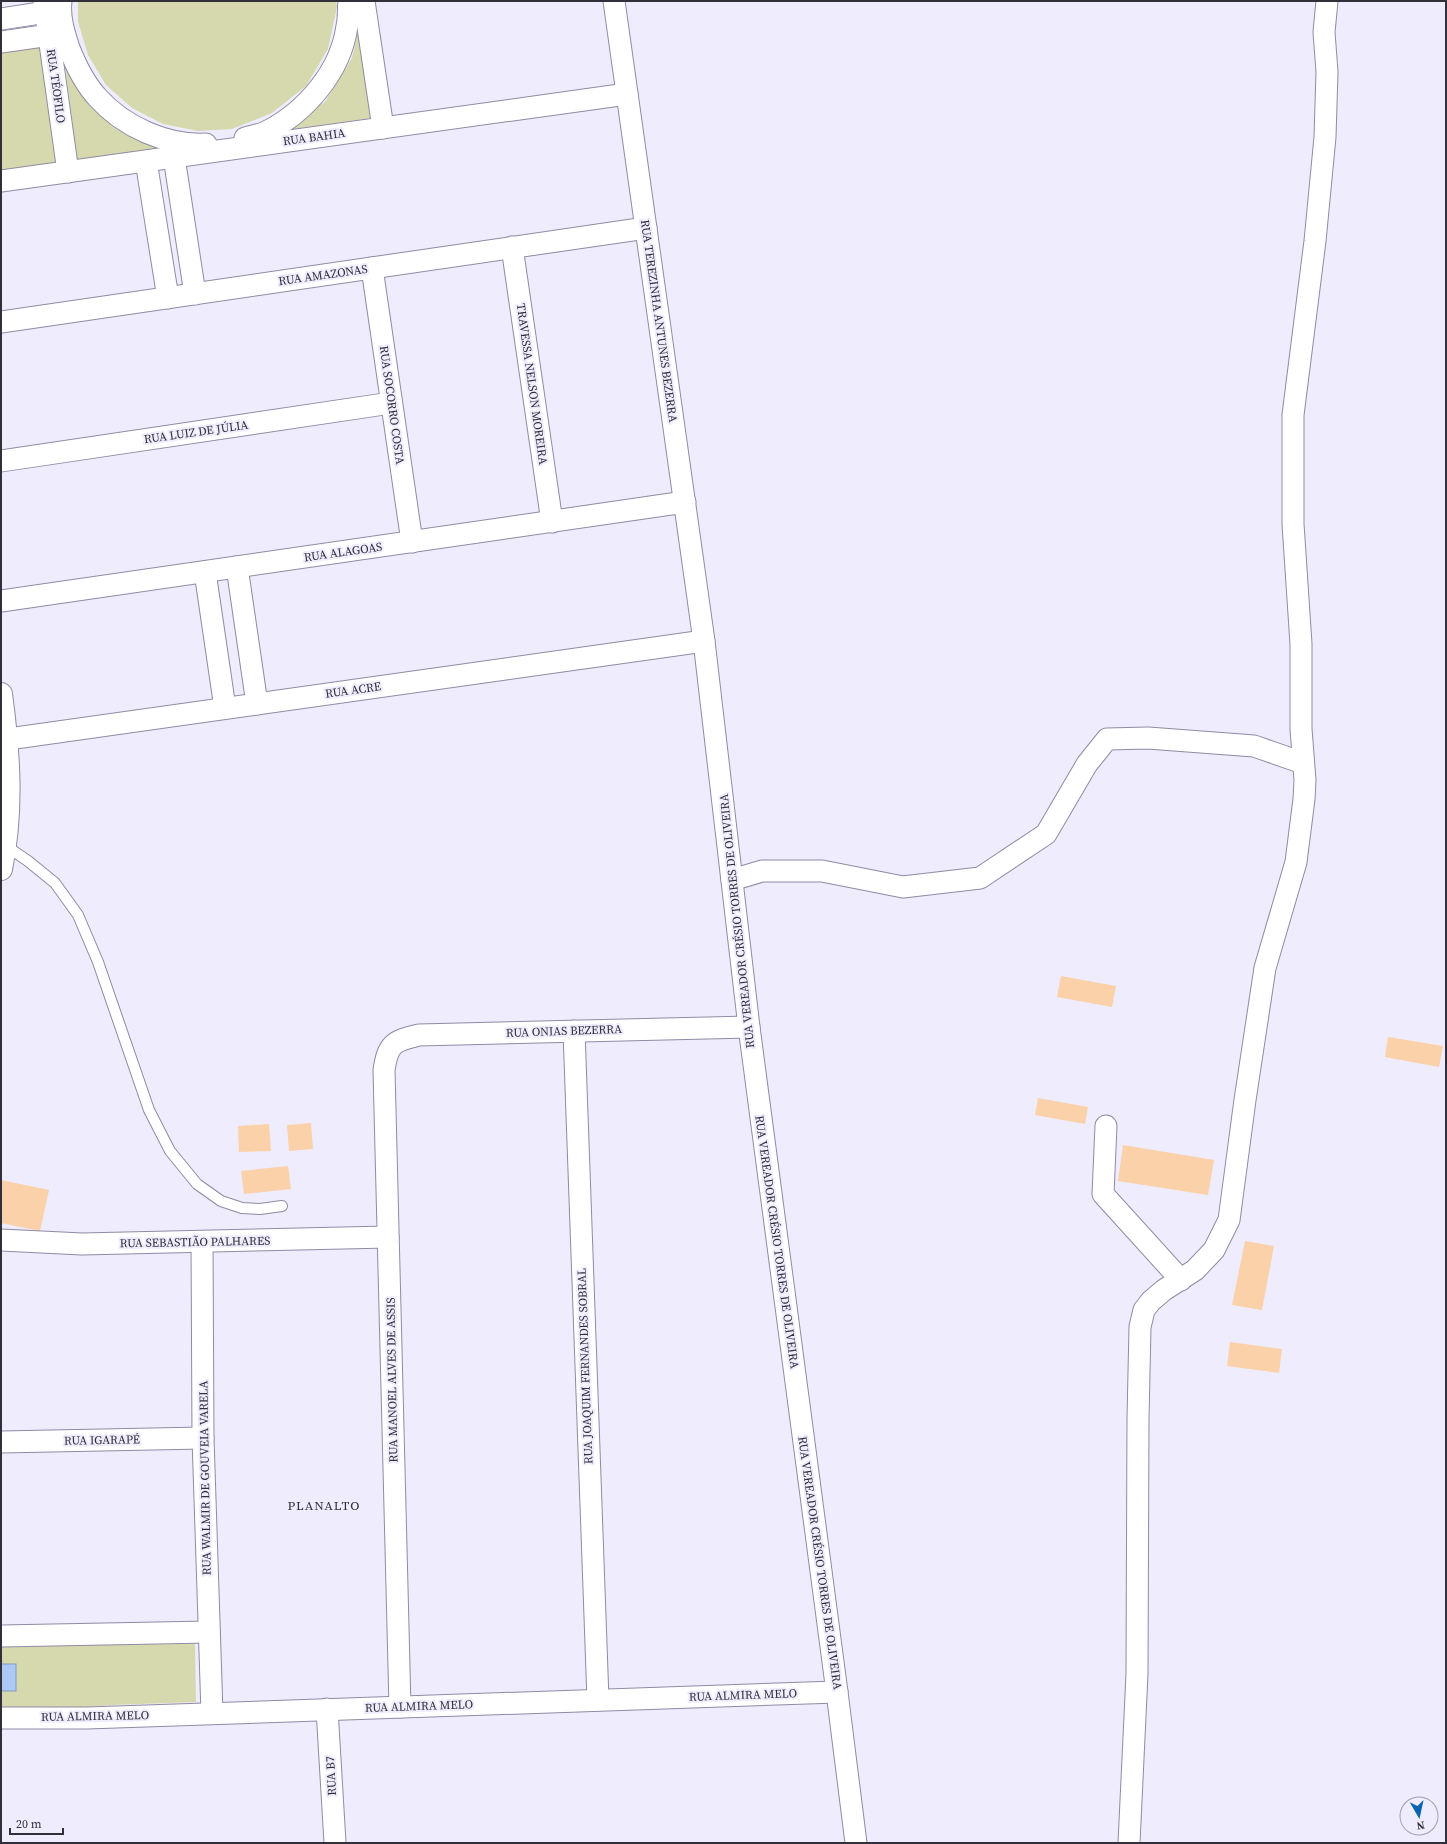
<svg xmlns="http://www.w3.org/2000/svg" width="1447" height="1844" viewBox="0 0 1447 1844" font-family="'Source Serif 4',serif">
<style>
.green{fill:#d6d9ad}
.water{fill:#aacaf5;stroke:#869cbd}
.building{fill:#fad1a9}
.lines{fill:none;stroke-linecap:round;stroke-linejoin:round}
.service-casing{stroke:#908aa4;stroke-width:12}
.minor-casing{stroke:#908aa4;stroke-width:23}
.tertiary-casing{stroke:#908aa4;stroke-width:24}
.service{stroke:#fff;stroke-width:10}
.minor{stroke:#fff;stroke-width:21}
.tertiary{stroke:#fff;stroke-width:22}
.labels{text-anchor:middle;stroke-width:4;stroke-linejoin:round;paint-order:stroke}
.street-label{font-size:12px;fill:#312f39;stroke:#efecfd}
.neighbourhood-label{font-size:13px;letter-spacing:1px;fill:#312f39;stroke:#efecfd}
</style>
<rect width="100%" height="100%" fill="#efecfd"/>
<g class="green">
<path d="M 78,1 L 336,1 L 337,7 L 328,49 L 306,86 L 272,113 L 232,129 L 198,131 L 163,124 L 132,108 L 106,85 L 88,55 L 78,22 Z"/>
<path d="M 359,27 L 372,118 L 285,130 L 325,102 L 352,58 Z"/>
<path d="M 40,46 L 57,162 L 1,170 L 1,52 Z"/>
<path d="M 65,65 L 76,87 L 114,128 L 165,148 L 77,160 Z"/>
<path d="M 195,1644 L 196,1702 L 112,1705 L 55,1709 L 1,1707 L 1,1645 Z"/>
</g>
<rect class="water" x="1" y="1664" width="15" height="27"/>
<g class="building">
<path d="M 1061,976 L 1116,986 L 1112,1007 L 1057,997 Z"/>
<path d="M 1388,1037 L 1443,1046 L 1439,1067 L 1385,1057 Z"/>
<path d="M 1038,1098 L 1088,1107 L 1085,1124 L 1035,1115 Z"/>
<path d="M 311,1123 L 313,1149 L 289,1151 L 287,1125 Z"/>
<path d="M 269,1124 L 271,1151 L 239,1152 L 238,1126 Z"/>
<path d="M 1123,1145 L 1214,1160 L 1208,1195 L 1118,1181 Z"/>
<path d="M 288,1166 L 291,1189 L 244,1194 L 241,1171 Z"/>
<path d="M 1,1180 L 49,1190 L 40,1231 L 1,1223 Z"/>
<path d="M 1245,1241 L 1274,1246 L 1262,1310 L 1232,1305 Z"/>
<path d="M 1230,1342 L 1282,1349 L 1279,1373 L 1227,1366 Z"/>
</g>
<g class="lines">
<g class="service-casing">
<path id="service" d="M 6,846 L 28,861 L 55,883 L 78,915 L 98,962 L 149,1110 L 170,1151 L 197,1184 L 221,1201 L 242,1208 L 260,1209 L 282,1206"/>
</g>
<g class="minor-casing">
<g id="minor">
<path d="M 44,1 L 68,172"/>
<path d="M 61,1 C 59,17 64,33 69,48 C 76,66 85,84 98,98 C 124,127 167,146 206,144"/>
<path d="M 364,1 L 383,128"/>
<path d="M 614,1 L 704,641 L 749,1027 L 837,1692 L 856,1843"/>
<path d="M 1,19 L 59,10"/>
<path d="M 1,42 L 64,33"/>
<path d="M 245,138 C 252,136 259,135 266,132 C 306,112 341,71 347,26 C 349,18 348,9 349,1"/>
<path d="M 174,157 L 195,294"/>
<path d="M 146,161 L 168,298"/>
<path d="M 1,181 L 627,94"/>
<path d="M 512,247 L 552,522"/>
<path d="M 372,268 L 412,542"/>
<path d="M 1,322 L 646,228"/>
<path d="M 1,461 L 391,403"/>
<path d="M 237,567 L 257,704"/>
<path d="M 205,572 L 225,708"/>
<path d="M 1,601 L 685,502"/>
<path d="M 1,740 L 704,641"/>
<path d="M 732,880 L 762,871 L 822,871 L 903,887 L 980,878 L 1046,834 L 1087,764 L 1107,739 L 1148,738 L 1254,746 L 1303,763"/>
<path d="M 574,1031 L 598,1700"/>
<path d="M 1106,1126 L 1103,1194 L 1181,1280"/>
<path d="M 1,1240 L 82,1244 L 388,1237"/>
<path d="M 202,1242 L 203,1438 L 212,1713"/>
<path d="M 1,1442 L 203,1438"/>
<path d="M 1,1636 L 209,1632"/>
<path d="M 400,1707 L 384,1070 C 388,1044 393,1041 419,1035 L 749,1027"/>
<path d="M 327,1709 L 335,1843"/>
<path d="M 1,1718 L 87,1718 L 837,1692"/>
<path d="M 1129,1843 L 1137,1674 L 1138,1418 L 1140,1327 L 1144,1310 L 1151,1301 L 1164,1290 L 1195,1270 L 1214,1250 L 1229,1220 L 1245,1100 L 1265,968 L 1296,862 L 1304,799 L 1305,780 L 1301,729 L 1301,644 L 1293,524 L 1293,415 L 1315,241 L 1325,137 L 1327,72 L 1324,32 L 1327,1"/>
</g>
</g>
<g class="tertiary-casing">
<path id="tertiary" d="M 1,694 C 9,753 13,810 1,869"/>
</g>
<use href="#service" class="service"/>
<use href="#minor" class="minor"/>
<use href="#tertiary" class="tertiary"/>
</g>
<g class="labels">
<g class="street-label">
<text transform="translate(56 86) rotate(82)" y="4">RUA TÉOFILO</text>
<text transform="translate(314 137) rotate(-8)" y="4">RUA BAHIA</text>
<text transform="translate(323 275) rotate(-8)" y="4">RUA AMAZONAS</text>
<text transform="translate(659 321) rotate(82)" y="4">RUA TEREZINHA ANTUNES BEZERRA</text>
<text transform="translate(532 384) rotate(82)" y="4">TRAVESSA NELSON MOREIRA</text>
<text transform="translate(392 405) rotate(82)" y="4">RUA SOCORRO COSTA</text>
<text transform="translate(196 432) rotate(-8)" y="4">RUA LUIZ DE JÚLIA</text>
<text transform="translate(343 552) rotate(-8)" y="4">RUA ALAGOAS</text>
<text transform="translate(353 690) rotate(-8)" y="4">RUA ACRE</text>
<text transform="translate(737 921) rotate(-96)" y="4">RUA VEREADOR CRÉSIO TORRES DE OLIVEIRA</text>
<text transform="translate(564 1031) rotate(-2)" y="4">RUA ONIAS BEZERRA</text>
<text transform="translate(195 1242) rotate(-1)" y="4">RUA SEBASTIÃO PALHARES</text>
<text transform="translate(777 1242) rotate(82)" y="4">RUA VEREADOR CRÉSIO TORRES DE OLIVEIRA</text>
<text transform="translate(585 1366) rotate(-92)" y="4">RUA JOAQUIM FERNANDES SOBRAL</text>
<text transform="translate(392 1380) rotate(-91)" y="4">RUA MANOEL ALVES DE ASSIS</text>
<text transform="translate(102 1440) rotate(-1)" y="4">RUA IGARAPÉ</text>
<text transform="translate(205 1478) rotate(-91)" y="4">RUA WALMIR DE GOUVEIA VARELA</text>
<text transform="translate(820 1563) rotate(82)" y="4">RUA VEREADOR CRÉSIO TORRES DE OLIVEIRA</text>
<text transform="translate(743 1695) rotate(-2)" y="4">RUA ALMIRA MELO</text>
<text transform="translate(419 1706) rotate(-2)" y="4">RUA ALMIRA MELO</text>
<text transform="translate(95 1716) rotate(-1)" y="4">RUA ALMIRA MELO</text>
<text transform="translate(331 1776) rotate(-93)" y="4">RUA B7</text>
</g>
<g class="neighbourhood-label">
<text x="324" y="1510">PLANALTO</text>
</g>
</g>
<rect width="1447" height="1844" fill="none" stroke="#312f39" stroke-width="4"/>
<g transform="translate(1419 1816) rotate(171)"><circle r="19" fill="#efecfd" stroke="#a3a0af"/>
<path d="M0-3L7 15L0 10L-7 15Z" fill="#0963b1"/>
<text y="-6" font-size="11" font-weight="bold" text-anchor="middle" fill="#312f39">N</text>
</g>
<path d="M10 1828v6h53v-6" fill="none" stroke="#312f39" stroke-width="2"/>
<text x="16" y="1828" font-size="12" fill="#312f39" stroke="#efecfd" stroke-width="3" paint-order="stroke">20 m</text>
</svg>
